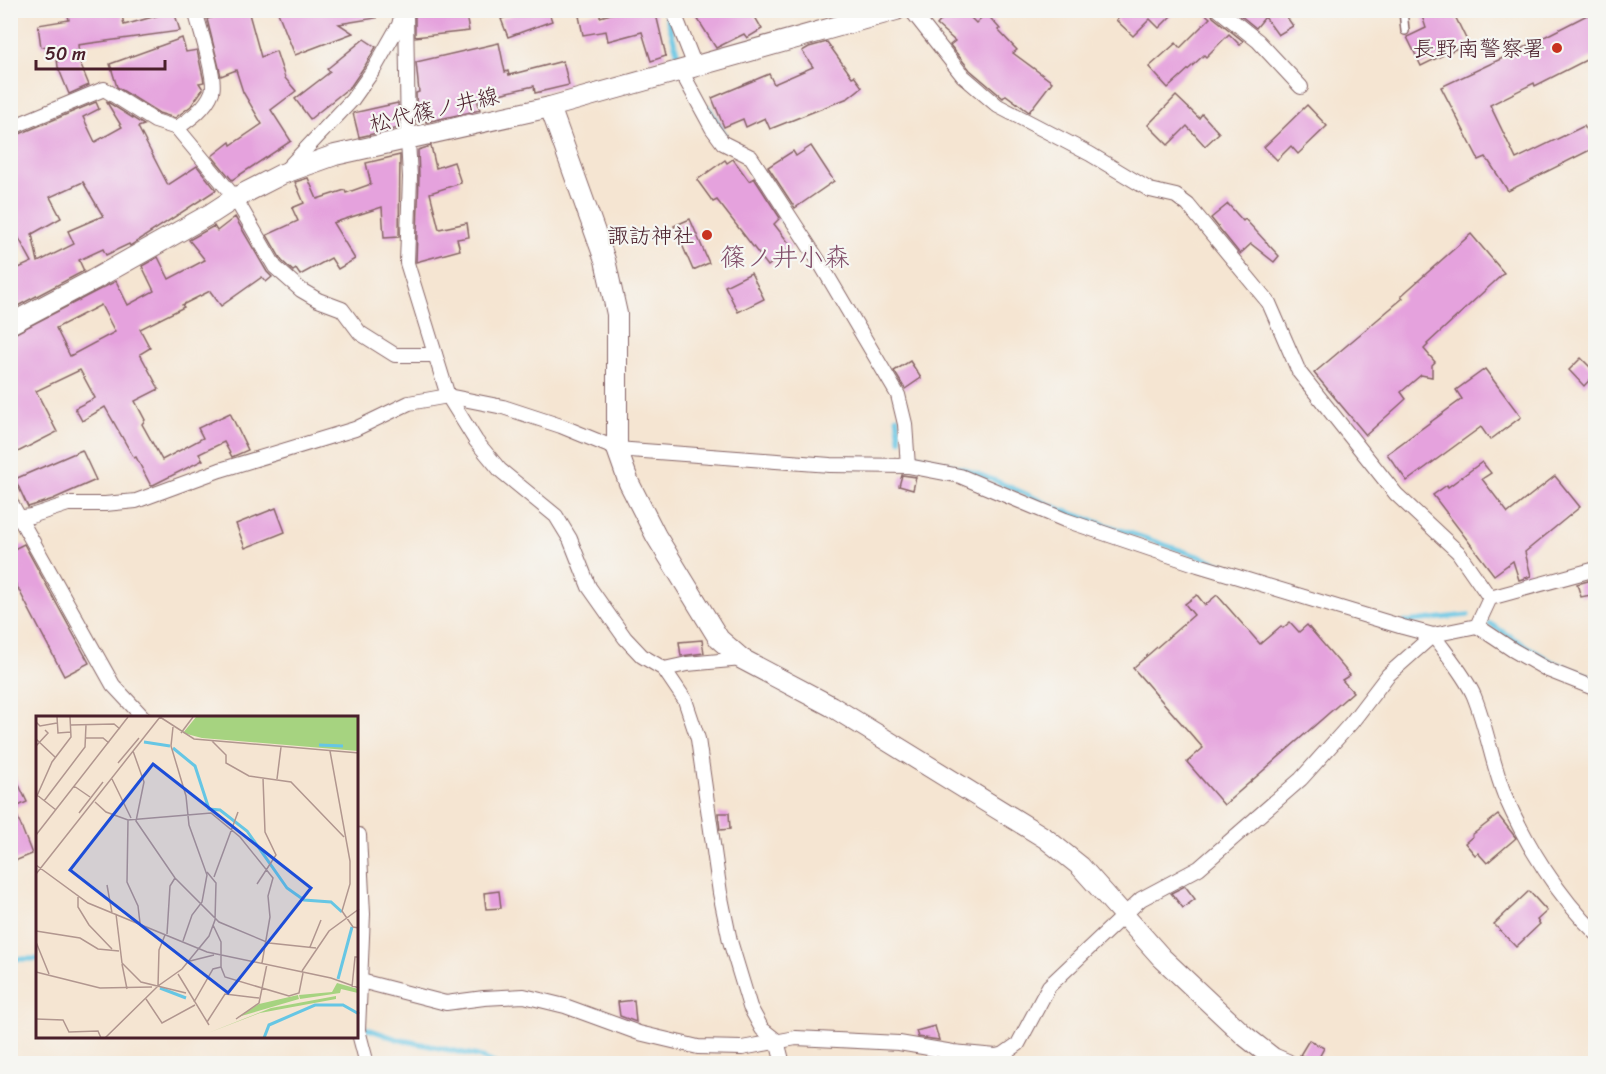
<svg xmlns="http://www.w3.org/2000/svg" width="1606" height="1074" viewBox="0 0 1606 1074" font-family="Sriracha,'Klee One',sans-serif">
<style>
.lines{fill:none;stroke-linecap:round;stroke-linejoin:round}
.stream{stroke:#66c6e4;stroke-width:5}
.building{fill:#e5a2dd;fill-rule:evenodd}
.lane-casing{stroke:#866465;stroke-width:10}
.street-casing{stroke:#866465;stroke-width:16}
.secondary-casing{stroke:#866465;stroke-width:22}
.lane{stroke:#fff;stroke-width:7}
.street{stroke:#fff;stroke-width:14}
.secondary{stroke:#fff;stroke-width:20}
.poi-dot{fill:#c8321e;stroke:#f6f6f2;stroke-width:2}
.labels{text-anchor:middle;stroke-width:4.5;stroke-linejoin:round;paint-order:stroke}
.poi-label{font-size:22px;fill:#4a1f2b;stroke:#f6f6f2;text-anchor:end}
.street-label{font-size:22px;fill:#4a1f2b;stroke:#f6f6f2}
.quarter-label{font-size:26px;fill:#804d69;stroke:#f6f6f2}
.inset-river{fill:none;stroke:#66c6e4;stroke-width:3}
.inset-road{fill:none;stroke:#b1968f;stroke-width:1.5}
.view{fill:#1d4ed8;fill-opacity:0.15;stroke:#1d4ed8;stroke-width:3}
.inset-edge{fill:none;stroke:#4a1f2b;stroke-width:3}
</style>
<rect width="100%" height="100%" fill="#f6f6f2"/>
<filter id="ink" filterUnits="userSpaceOnUse"><feTurbulence type="fractalNoise" baseFrequency=".0167" numOctaves="2"/><feDisplacementMap in="SourceGraphic" scale="12" xChannelSelector="R" yChannelSelector="G"/><feConvolveMatrix kernelMatrix="1 2 1 2 8 2 1 2 1" color-interpolation-filters="sRGB"/></filter>
<filter id="wash" filterUnits="userSpaceOnUse"><feTurbulence type="fractalNoise" baseFrequency=".008" numOctaves="4" result="noise"/><feDisplacementMap in="SourceGraphic" scale="24" xChannelSelector="R" yChannelSelector="G"/><feGaussianBlur stdDeviation="1.35" result="paint"/><feColorMatrix in="noise" values="0 0 0 0 0 0 0 0 0 0 0 0 0 0 0 0 0 1.4 0 .05"/><feComposite in="paint" operator="in"/></filter>
<g filter="url(#wash)">
<rect width="100%" height="100%" fill="#f5e5d2"/>
<g class="lines">
<g class="stream">
<path d="M 665,10 L 678,55"/>
<path d="M 708,107 L 724,134"/>
<path d="M 749,168 L 821,278"/>
<path d="M 897,417 L 900,440"/>
<path d="M 915,455 L 967,470 L 996,481 L 1062,510 L 1260,577"/>
<path d="M 1405,622 L 1468,615"/>
<path d="M 1490,624 L 1550,661 L 1596,679"/>
<path d="M 10,959 L 38,959"/>
<path d="M 359,1026 L 397,1039 L 478,1056 L 496,1064"/>
</g>
</g>
<g id="blocks">
<g class="building">
<path d="M 67,10 L 121,10 L 124,25 L 174,11 L 180,31 L 78,45 L 80,63 L 89,85 L 69,94 L 58,67 L 56,51 L 49,52 L 48,46 L 41,47 L 38,25 L 69,20 Z"/>
<path d="M 239,10 L 248,10 L 261,57 L 276,51 L 285,78 L 296,91 L 271,110 L 291,141 L 232,180 L 212,156 L 230,142 L 231,145 L 262,124 L 243,92 L 236,70 L 221,76 L 207,19 Z"/>
<path d="M 277,10 L 375,10 L 376,18 L 339,24 L 353,33 L 295,55 Z"/>
<path d="M 415,10 L 465,10 L 469,31 L 415,37 Z"/>
<path d="M 526,10 L 548,10 L 552,21 L 508,37 L 501,19 Z"/>
<path d="M 625,10 L 655,10 L 666,56 L 651,61 L 642,32 L 608,41 L 606,31 L 583,35 L 579,16 L 600,12 L 600,17 Z"/>
<path d="M 692,10 L 751,10 L 762,29 L 747,38 L 744,34 L 716,48 Z"/>
<path d="M 950,10 L 963,10 L 976,23 L 986,13 L 1000,29 L 998,30 L 1017,50 L 1013,53 L 1052,82 L 1029,112 L 1006,95 L 1003,98 L 970,70 L 950,45 L 955,41 L 937,25 Z"/>
<path d="M 1125,10 L 1177,10 L 1159,28 L 1150,19 L 1133,36 L 1116,20 Z"/>
<path d="M 1201,10 L 1210,10 L 1213,17 L 1243,41 L 1240,45 L 1229,34 L 1206,57 L 1204,55 L 1168,88 L 1149,67 L 1176,43 L 1180,48 L 1210,18 Z"/>
<path d="M 1234,10 L 1282,10 L 1293,26 L 1278,35 L 1265,17 L 1256,28 Z"/>
<path d="M 1420,10 L 1452,10 L 1468,43 L 1421,66 L 1407,37 L 1426,28 Z"/>
<path d="M 1589,14 L 1596,26 L 1596,55 L 1535,86 L 1534,83 L 1490,105 L 1516,159 L 1584,126 L 1589,136 L 1596,135 L 1596,147 L 1508,191 L 1486,157 L 1479,160 L 1441,87 L 1507,56 Z"/>
<path d="M 182,38 L 186,52 L 197,50 L 203,77 L 204,82 L 199,83 L 203,89 L 191,106 L 175,118 L 159,113 L 117,87 L 110,64 Z"/>
<path d="M 364,39 L 376,47 L 366,64 L 351,86 L 310,119 L 295,99 L 330,72 L 327,69 Z"/>
<path d="M 827,42 L 852,77 L 854,76 L 862,87 L 848,98 L 770,129 L 765,118 L 746,127 L 743,119 L 724,127 L 712,98 L 769,74 L 774,84 L 813,67 L 802,51 L 809,47 Z"/>
<path d="M 499,43 L 505,72 L 508,71 L 509,75 L 563,61 L 569,85 L 535,93 L 534,86 L 477,99 L 480,110 L 426,122 L 425,118 L 417,120 L 416,93 L 419,92 L 416,62 Z"/>
<path d="M 1176,96 L 1199,118 L 1202,114 L 1219,133 L 1205,146 L 1187,126 L 1168,145 L 1148,125 Z"/>
<path d="M 106,101 L 144,125 L 138,127 L 168,185 L 197,166 L 216,190 L 130,246 L 129,244 L 106,255 L 103,249 L 79,260 L 84,271 L 10,310 L 10,272 L 32,262 L 10,222 L 10,138 L 96,102 L 99,109 L 83,117 L 95,142 L 122,127 ZM 83,182 L 103,216 L 68,231 L 74,244 L 38,262 L 32,234 L 61,218 L 50,197 Z"/>
<path d="M 398,103 L 399,128 L 359,137 L 353,113 Z"/>
<path d="M 1307,105 L 1327,126 L 1298,154 L 1291,146 L 1277,160 L 1264,147 Z"/>
<path d="M 431,146 L 436,168 L 454,162 L 461,183 L 430,193 L 439,229 L 467,223 L 469,237 L 457,239 L 460,250 L 416,262 L 419,177 L 418,150 Z"/>
<path d="M 811,146 L 834,181 L 795,208 L 768,167 L 793,151 L 796,156 Z"/>
<path d="M 400,155 L 399,237 L 384,238 L 382,207 L 333,223 L 355,259 L 338,269 L 331,258 L 300,275 L 296,269 L 293,271 L 282,261 L 267,235 L 298,221 L 292,208 L 304,203 L 295,182 L 308,178 L 317,199 L 345,190 L 346,193 L 371,184 L 366,163 Z"/>
<path d="M 733,159 L 749,181 L 754,178 L 780,218 L 774,224 L 792,247 L 768,266 L 717,200 L 713,202 L 697,180 L 725,160 L 727,163 Z"/>
<path d="M 1228,204 L 1243,221 L 1245,219 L 1279,256 L 1274,262 L 1251,244 L 1240,254 L 1211,218 Z"/>
<path d="M 235,217 L 267,272 L 272,277 L 266,282 L 262,277 L 221,306 L 210,291 L 182,305 L 184,307 L 140,329 L 150,348 L 140,354 L 159,389 L 135,401 L 145,420 L 142,424 L 162,460 L 203,438 L 198,428 L 230,413 L 248,450 L 232,457 L 224,442 L 199,454 L 203,460 L 151,486 L 136,457 L 134,458 L 105,407 L 82,421 L 75,408 L 95,398 L 80,370 L 36,391 L 57,432 L 10,456 L 10,336 L 116,281 L 128,305 L 154,291 L 142,266 L 158,257 L 169,279 L 205,260 L 189,240 L 214,226 L 217,231 ZM 101,305 L 115,332 L 70,356 L 56,328 Z"/>
<path d="M 690,219 L 709,263 L 693,270 L 674,226 Z"/>
<path d="M 1471,234 L 1504,273 L 1427,344 L 1428,345 L 1424,349 L 1435,362 L 1432,365 L 1432,377 L 1421,375 L 1401,392 L 1406,399 L 1366,435 L 1314,373 L 1403,298 L 1401,296 Z"/>
<path d="M 751,273 L 764,299 L 738,312 L 725,286 Z"/>
<path d="M 1581,358 L 1596,373 L 1584,386 L 1569,370 Z"/>
<path d="M 910,361 L 921,378 L 905,389 L 894,371 Z"/>
<path d="M 1485,369 L 1521,417 L 1490,440 L 1481,427 L 1407,481 L 1387,454 L 1462,399 L 1456,390 Z"/>
<path d="M 82,450 L 96,480 L 53,499 L 28,507 L 15,479 Z"/>
<path d="M 1482,462 L 1491,473 L 1482,479 L 1508,513 L 1555,476 L 1580,507 L 1525,552 L 1531,576 L 1519,580 L 1513,561 L 1494,575 L 1433,495 L 1447,485 L 1448,487 Z"/>
<path d="M 902,475 L 916,477 L 913,490 L 899,486 Z"/>
<path d="M 276,508 L 285,532 L 245,548 L 236,524 Z"/>
<path d="M 24,544 L 89,663 L 64,676 L 10,573 L 10,551 Z"/>
<path d="M 1592,580 L 1596,594 L 1581,597 L 1577,584 Z"/>
<path d="M 1197,595 L 1205,605 L 1217,595 L 1260,644 L 1281,626 L 1283,628 L 1290,622 L 1299,632 L 1307,625 L 1350,675 L 1342,680 L 1353,692 L 1224,805 L 1187,762 L 1203,748 L 1133,668 L 1194,615 L 1185,604 Z"/>
<path d="M 702,640 L 704,653 L 681,656 L 679,642 Z"/>
<path d="M 10,766 L 27,802 L 14,808 L 32,854 L 10,863 Z"/>
<path d="M 718,813 L 729,813 L 730,829 L 720,830 Z"/>
<path d="M 1498,815 L 1516,838 L 1487,863 L 1478,853 L 1475,855 L 1465,843 L 1473,836 L 1472,835 Z"/>
<path d="M 1185,886 L 1195,899 L 1183,908 L 1171,893 Z"/>
<path d="M 499,891 L 501,908 L 486,909 L 484,893 Z"/>
<path d="M 1529,891 L 1547,911 L 1537,920 L 1540,924 L 1516,947 L 1494,924 Z"/>
<path d="M 634,1000 L 636,1022 L 620,1016 L 618,1002 Z"/>
<path d="M 935,1026 L 939,1040 L 918,1037 L 916,1031 Z"/>
<path d="M 1309,1040 L 1324,1048 L 1316,1063 L 1300,1055 Z"/>
</g>
</g>
</g>
<g filter="url(#ink)">
<use href="#blocks" fill-opacity="0" stroke="#866465" stroke-width="1.5"/>
<g class="lines">
<g class="lane-casing">
<path id="lane" d="M 1403,10 L 1405,31"/>
</g>
<g class="street-casing">
<g id="street">
<path d="M 406,10 L 408,140 L 410,177 L 407,263 L 448,396 L 476,441 L 500,470 L 556,516 L 570,539 L 589,587 L 625,638 L 642,656 L 664,669 L 687,664 L 742,659"/>
<path d="M 673,10 L 695,66"/>
<path d="M 911,10 L 963,76 L 998,106 L 1090,154 L 1150,190 L 1176,196 L 1188,205 L 1269,303 L 1299,372 L 1396,494 L 1458,552 L 1490,598"/>
<path d="M 1219,10 L 1258,41 L 1301,87"/>
<path d="M 681,71 L 712,128 L 723,143 L 751,157 L 820,263 L 898,395 L 905,424 L 908,466"/>
<path d="M 10,128 L 104,89 L 155,121 L 177,128 L 235,198 L 275,267 L 301,290 L 318,300 L 342,309 L 360,333 L 395,355 L 435,355"/>
<path d="M 177,128 C 190,119 206,108 212,92 C 217,78 199,27 195,10"/>
<path d="M 284,172 L 352,100 L 374,69 L 399,25 L 402,13"/>
<path d="M 10,501 L 113,685 L 143,717"/>
<path d="M 10,519 L 31,516 L 68,504 L 105,504 L 136,501 L 220,470 L 355,429 L 409,403 L 448,396 L 503,407 L 561,426 L 617,449 L 830,465 L 908,466 L 960,476 L 1065,520 L 1198,565 L 1403,627 L 1433,635 L 1477,626 L 1490,598 L 1596,569"/>
<path d="M 1477,626 L 1513,650 L 1548,670 L 1596,689"/>
<path d="M 1433,635 C 1445,652 1466,677 1474,696 C 1487,728 1492,764 1505,796 C 1526,844 1559,898 1596,933"/>
<path d="M 664,669 L 685,700 L 698,739 L 720,893 L 730,941 L 750,1007 L 762,1029 L 777,1041 L 783,1064"/>
<path d="M 359,835 L 363,914 L 358,1030 L 367,1064"/>
<path d="M 357,980 L 446,1003 L 484,998 L 524,996 L 565,1006 L 639,1033 L 698,1047 L 742,1048 L 796,1038 L 899,1043 L 953,1052 L 996,1056 L 1004,1054 L 1018,1044 L 1049,986 L 1141,899 L 1199,868 L 1301,779 L 1352,722 L 1388,675 L 1433,635"/>
</g>
</g>
<g class="secondary-casing">
<g id="secondary">
<path d="M 550,107 L 605,260 L 617,314 L 617,449 L 629,483 L 656,536 L 719,639 L 742,659 L 831,706 L 1045,838 L 1080,866 L 1162,958 L 1245,1036 L 1273,1058 L 1287,1064"/>
<path d="M 10,324 L 93,280 L 212,213 L 235,198 L 282,174 L 335,155 L 550,107 L 896,10"/>
</g>
</g>
<use href="#lane" class="lane"/>
<use href="#street" class="street"/>
<use href="#secondary" class="secondary"/>
</g>
</g>
<g class="poi-dot">
<circle cx="1557" cy="48" r="6"/>
<circle cx="707" cy="235" r="6"/>
</g>
<g class="labels">
<g class="poi-label">
<text x="1545" y="56">長野南警察署</text>
<text x="695" y="243">諏訪神社</text>
</g>
<g class="street-label">
<text transform="translate(434 109) rotate(-13)" y="8">松代篠ノ井線</text>
</g>
<g class="quarter-label">
<text x="785" y="266">篠ノ井小森</text>
</g>
</g>
<g transform="translate(36 716)">
<rect width="322" height="322" fill="#f5e5d2"/>
<path d="M 160,1 L 322,1 L 322,35 L 166,22 L 147,17 ZM 301,267 L 322,273 L 322,277 L 305,273 L 304,277 L 264,283 L 263,279 L 296,276 ZM 262,279 L 263,283 L 202,301 L 223,288 ZM 300,280 L 300,283 L 224,297 L 172,317 L 235,292 Z" fill="#a6d380"/>
<path class="inset-river" d="M 108,26 L 134,30M 283,29 L 307,30M 137,32 L 159,50 L 173,93 L 184,94 L 211,115 L 251,172 L 268,184 L 295,186 L 306,196M 302,263 L 316,211M 124,272 L 150,282M 228,322 L 233,309 L 279,289 L 307,289 L 323,298"/>
<path class="inset-road" d="M 21,1 L 22,17 L 35,16M 124,1 L 158,23 L 323,37M 0,6 L 4,10 L 21,7M 35,9 L 78,8 L 84,13M 137,11 L 135,30 L 150,80 L 153,109 L 171,159 L 166,186 L 156,199 L 147,225M 145,17 L 157,1M 50,22 L 67,22 L 73,27M 0,23 L 19,41M 176,25 L 190,39 L 190,47 L 213,60 L 255,66 L 308,121M 0,30 L 12,17 L 9,14M 97,35 L 108,66 L 100,105 L 139,162 L 183,206 L 233,227 L 280,232M 294,35 L 314,145 L 314,168 L 306,195 L 317,211 L 323,212M 82,47 L 103,22M 76,63 L 95,102M 241,63 L 245,31M 38,70 L 54,81M 1,79 L 20,94M 0,82 L 16,46 L 35,21 L 34,1M 8,85 L 49,31 L 50,9M 59,86 L 70,96 L 92,104 L 175,97 L 204,121 L 237,162 L 232,180 L 234,201 L 226,247M 43,97 L 67,66M 92,104 L 91,166 L 102,190 L 104,207M 0,119 L 92,1M 0,149 L 52,187 L 171,236 L 295,262 L 323,272M 0,158 L 124,1M 178,161 L 202,96M 221,168 L 240,139 L 229,116 L 227,62M 71,169 L 76,197M 42,181 L 42,191 L 53,209 L 76,233M 80,198 L 86,247 L 105,266 L 150,277M 177,209 L 185,226 L 185,251 L 189,261 L 253,280 L 263,277 L 267,257M 0,215 L 44,222 L 62,233 L 83,235M 131,218 L 134,170 L 139,162M 0,226 L 13,258M 274,231 L 285,204M 154,245 L 178,239M 86,248 L 91,273M 266,255 L 293,215 L 323,193M 0,256 L 64,272 L 116,271M 142,258 L 173,309M 122,270 L 123,234 L 129,219M 316,271 L 319,241 L 323,241M 110,283 L 126,307 L 159,289M 158,286 L 177,253 L 185,251M 0,303 L 27,304 L 33,316 L 62,315 L 65,322M 200,303 L 223,287 L 231,248M 171,306 L 189,278 L 223,282M 69,322 L 122,270 L 146,253 L 173,220 L 179,204 L 180,167 L 171,156"/>
<path class="view" d="M 117,48 L 275,172 L 192,277 L 34,154 Z"/>
<rect width="322" height="322" class="inset-edge"/>
</g>
<rect width="1606" height="1074" fill="none" stroke="#f6f6f2" stroke-width="36"/>
<path d="M36 60v9h129v-9" fill="none" stroke="#4a1f2b" stroke-width="3"/>
<text x="45" y="60" font-size="18" fill="#4a1f2b" stroke="#f6f6f2" stroke-width="4.5" paint-order="stroke">50 m</text>
</svg>
